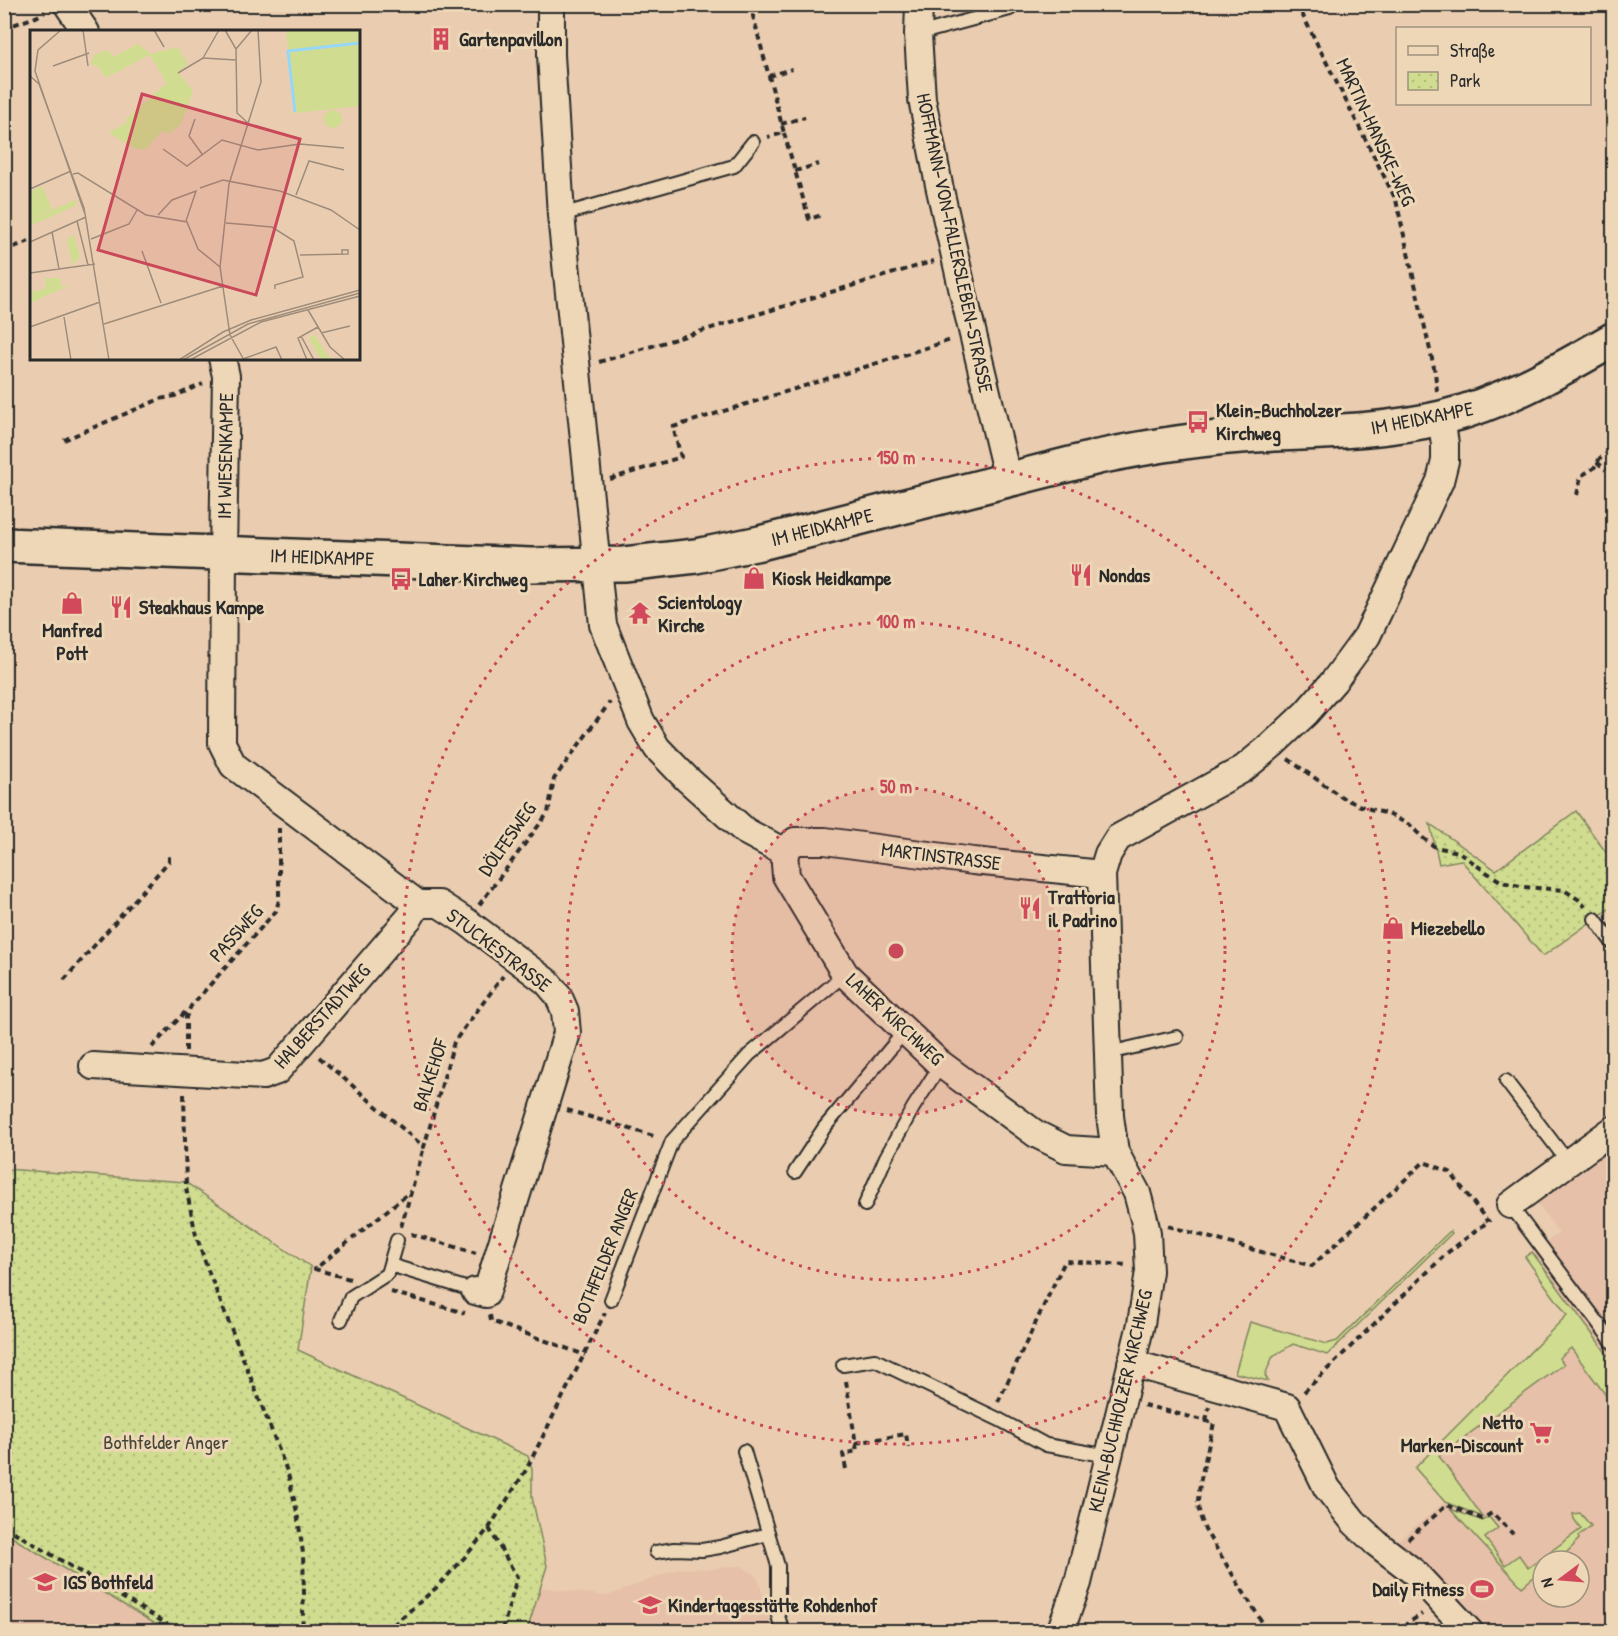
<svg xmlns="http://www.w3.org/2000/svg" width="1618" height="1636" viewBox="0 0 1618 1636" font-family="'Patrick Hand',sans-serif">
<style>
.built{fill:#e6c0a8;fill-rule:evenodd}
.grass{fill:#d0dc8f;stroke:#7e845d;stroke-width:1.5}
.park{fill:url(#park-dots);stroke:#7e845d;stroke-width:1.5}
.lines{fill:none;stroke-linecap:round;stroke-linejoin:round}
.lane-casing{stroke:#2b2b2b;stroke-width:16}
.street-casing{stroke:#2b2b2b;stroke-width:30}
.secondary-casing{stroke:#2b2b2b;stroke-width:38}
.path{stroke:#2b2b2b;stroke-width:4;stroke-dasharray:6 4.5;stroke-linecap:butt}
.lane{stroke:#edd7b6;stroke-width:12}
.street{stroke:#edd7b6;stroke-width:26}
.secondary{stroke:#edd7b6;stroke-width:33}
.ring{fill:none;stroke:#c94859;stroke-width:3;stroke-dasharray:3 6}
.labels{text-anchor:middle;stroke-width:6;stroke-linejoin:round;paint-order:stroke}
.poi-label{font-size:20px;font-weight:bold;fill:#2b2b2b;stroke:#edd7b6;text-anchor:start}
.street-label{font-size:20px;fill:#2b2b2b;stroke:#edd7b6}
.park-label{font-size:20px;fill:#44463a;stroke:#edd7b6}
.inset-river{fill:none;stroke:#96d7f8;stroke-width:3}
.inset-road{fill:none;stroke:#9e8c7b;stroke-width:1.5}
.view{fill:#c94859;fill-opacity:0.15;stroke:#c94859;stroke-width:3}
.inset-edge{fill:none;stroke:#2b2b2b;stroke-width:3}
.centre{fill:#c94859;stroke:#edd7b6;stroke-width:3}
.ring-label{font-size:18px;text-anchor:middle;font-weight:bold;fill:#c94859;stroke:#edd7b6;stroke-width:6;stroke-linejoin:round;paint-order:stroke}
</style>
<defs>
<pattern id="park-dots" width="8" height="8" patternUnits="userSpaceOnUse" patternTransform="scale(1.5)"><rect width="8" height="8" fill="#d0dc8f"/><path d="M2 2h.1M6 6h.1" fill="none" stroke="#b3bd7c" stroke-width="1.8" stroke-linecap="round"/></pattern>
</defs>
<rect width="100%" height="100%" fill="#eacdb0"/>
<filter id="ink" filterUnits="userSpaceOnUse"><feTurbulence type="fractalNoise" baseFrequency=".0167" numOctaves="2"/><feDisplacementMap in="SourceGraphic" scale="12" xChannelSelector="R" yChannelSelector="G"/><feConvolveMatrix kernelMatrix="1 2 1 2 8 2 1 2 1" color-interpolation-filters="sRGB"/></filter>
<g filter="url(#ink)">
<g class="built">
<path d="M 1613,1135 L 1613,1631 L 1476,1631 L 1390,1547 L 1445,1502 L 1415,1468 L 1567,1315 L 1525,1257 L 1559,1233 L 1531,1195 ZM 1543,1561 L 1579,1561 L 1579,1597 L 1543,1597 Z"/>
<path d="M 4,1533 L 5,1533 L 167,1631 L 5,1631 Z"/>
<path d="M 728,1566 L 742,1566 L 754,1574 L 759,1581 L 772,1631 L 527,1632 L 540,1587 L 607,1596 L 680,1568 L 712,1569 Z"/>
</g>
<g class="grass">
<path d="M 1450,1231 L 1452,1233 L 1327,1355 L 1293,1344 L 1273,1356 L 1265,1375 L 1268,1381 L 1235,1373 L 1250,1322 L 1327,1344 L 1337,1341 Z"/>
<path d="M 1532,1252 L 1613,1362 L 1613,1405 L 1571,1348 L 1559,1358 L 1564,1364 L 1439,1456 L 1483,1517 L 1445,1502 L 1415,1468 L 1567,1315 L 1525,1257 Z"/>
<path d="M 1450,1509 L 1483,1521 L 1489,1517 L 1498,1528 L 1485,1538 L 1505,1565 L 1519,1555 L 1528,1568 L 1581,1529 L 1574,1519 L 1573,1514 L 1580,1513 L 1591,1526 L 1578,1536 L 1579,1539 L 1574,1544 L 1574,1545 L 1558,1561 L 1543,1561 L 1543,1569 L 1522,1587 Z"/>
</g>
<g class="park">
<path d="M 1576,811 L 1613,862 L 1613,906 L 1543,956 L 1461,860 L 1439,864 L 1430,824 L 1496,870 Z"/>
<path d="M 5,1169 L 185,1182 L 311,1267 L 298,1350 L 528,1456 L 532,1469 L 532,1497 L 547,1566 L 527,1631 L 167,1631 L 5,1533 Z"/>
</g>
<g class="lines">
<g class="lane-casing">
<g id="lane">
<path d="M 918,34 L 1010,9"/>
<path d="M 561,215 L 734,166 L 753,142"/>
<path d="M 1595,919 L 1614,945"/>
<path d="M 1109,1053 L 1177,1037"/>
<path d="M 1506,1081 L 1568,1162"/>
<path d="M 795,1172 L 824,1128 L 905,1031"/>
<path d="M 865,1205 L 886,1157 L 913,1108 L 941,1064"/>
<path d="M 1510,1205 L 1614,1344"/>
<path d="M 390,1265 L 475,1291"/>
<path d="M 611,1300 L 672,1141 L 749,1055 L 845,974"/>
<path d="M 341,1320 L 351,1297 L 387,1274 L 397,1240"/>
<path d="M 843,1365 L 875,1360 L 1000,1420 L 1046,1445 L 1109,1456"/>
<path d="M 744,1451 L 778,1566 L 778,1616 L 783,1632"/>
<path d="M 656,1552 L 674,1549 L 702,1550 L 720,1547 L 768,1534"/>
</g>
</g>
<g class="street-casing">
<g id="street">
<path d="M 67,4 L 86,32"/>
<path d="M 551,4 L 551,55 L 561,215 L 603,625 L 641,721 L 657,748 L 686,778 L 745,831 L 784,852"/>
<path d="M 919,4 L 918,34 L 922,99 L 939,185 L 965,301 L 1008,480"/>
<path d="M 222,358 L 226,376 L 223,554 L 222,743 L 233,765 L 418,904 L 439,904 L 467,922 L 547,982 L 558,995 L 565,1011 L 567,1033 L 486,1294 L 475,1291"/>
<path d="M 784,852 L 786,876 L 845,974 L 938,1062 L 1036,1134 L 1066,1149 L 1115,1152"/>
<path d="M 784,852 L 795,841 L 825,841 L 973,861 L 1102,874"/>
<path d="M 93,1066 L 263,1076 L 277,1071 L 410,917 L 418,904"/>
<path d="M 1510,1205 L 1614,1129"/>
<path d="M 1131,1363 L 1287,1407 L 1327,1488 L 1354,1522 L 1376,1543 L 1415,1573 L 1470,1632"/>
<path d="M 1060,1632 L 1078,1583 L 1141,1324 L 1149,1271 L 1147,1233 L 1144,1219 L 1137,1193 L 1115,1152 L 1110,1116 L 1102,874 L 1108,854 L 1118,838 L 1243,769 L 1272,745 L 1306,713 L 1334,681 L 1367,636 L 1440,481 L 1445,461 L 1445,444 L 1441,418"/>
</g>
</g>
<g class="secondary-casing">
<path id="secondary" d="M 4,545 L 531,565 L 624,564 L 696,556 L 760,543 L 1098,457 C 1151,446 1202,438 1256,435 C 1317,432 1380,432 1441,418 C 1504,403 1558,371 1614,339"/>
</g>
<g class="path">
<path d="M 755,4 L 753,16 L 784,133 L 768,137"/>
<path d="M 1297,4 L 1396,200 L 1435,372 L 1437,391"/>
<path d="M 4,28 L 36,17 L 45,12"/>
<path d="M 769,76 L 792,69"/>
<path d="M 781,124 L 805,117"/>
<path d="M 784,133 L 809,219 L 822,215"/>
<path d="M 795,171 L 819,164"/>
<path d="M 4,251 L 32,240"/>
<path d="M 599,362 L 934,261"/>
<path d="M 64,440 L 160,399 L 175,396 L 203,384"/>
<path d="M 1597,462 L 1606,470"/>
<path d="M 610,479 L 681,457 L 673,427 L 951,340"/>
<path d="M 1577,495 L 1581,476 L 1594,468 L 1600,458 L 1614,449"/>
<path d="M 1288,759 L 1343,798 L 1363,807 L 1388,814 L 1410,825 L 1423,838 L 1435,847 L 1459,852 L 1483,870 L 1502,882 L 1524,887 L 1564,890 L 1581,901 L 1585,907"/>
<path d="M 479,905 L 548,813 L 554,779 L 610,702"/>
<path d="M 64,980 L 169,861 L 169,854"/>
<path d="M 152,1047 L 188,1009"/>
<path d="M 186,1051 L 186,1017 L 191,1006 L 276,911 L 279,900 L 279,828"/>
<path d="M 319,1057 L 424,1147 L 454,1042 L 503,976"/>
<path d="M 184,1094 L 186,1188 L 196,1235 L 208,1270 L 271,1429 L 288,1474 L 297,1512 L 303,1553 L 304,1593 L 302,1632"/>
<path d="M 567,1110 L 657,1137"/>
<path d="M 1168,1226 L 1312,1266 L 1424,1162 L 1450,1172 L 1488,1222"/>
<path d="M 401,1227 L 424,1147"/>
<path d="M 411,1234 L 476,1253"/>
<path d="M 350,1279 L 315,1269 L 411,1191"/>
<path d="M 391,1292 L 465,1313"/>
<path d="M 490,1315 L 491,1321 L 585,1355"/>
<path d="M 846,1381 L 857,1451 L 843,1454 L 846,1469"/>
<path d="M 1304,1392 L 1447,1253 L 1490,1220"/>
<path d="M 998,1402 L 1065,1261 L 1127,1265"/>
<path d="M 1144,1405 L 1214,1423 C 1209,1446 1199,1479 1198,1502 C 1198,1511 1202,1521 1205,1530 L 1262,1622 L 1260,1632"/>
<path d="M 1206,1421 L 1209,1407"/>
<path d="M 856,1443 L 906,1434 L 908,1447"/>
<path d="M 4,1526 L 180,1632"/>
<path d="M 489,1528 L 517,1577 L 502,1632"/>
<path d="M 1408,1539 L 1447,1505 L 1482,1519 L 1492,1513 L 1513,1534"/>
<path d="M 385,1632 L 436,1588 L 464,1558 L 489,1528 L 526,1470 L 605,1313"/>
<path d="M 1394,1632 L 1422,1614"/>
</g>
<use href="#lane" class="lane"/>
<use href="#street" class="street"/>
<use href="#secondary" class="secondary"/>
</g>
</g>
<circle cx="896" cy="951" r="164" fill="#c94859" fill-opacity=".12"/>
<g class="ring">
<circle cx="896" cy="951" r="164"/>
<circle cx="896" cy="951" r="329"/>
<circle cx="896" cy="951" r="493"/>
</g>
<defs>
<g id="building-bare" transform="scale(1.8)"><path d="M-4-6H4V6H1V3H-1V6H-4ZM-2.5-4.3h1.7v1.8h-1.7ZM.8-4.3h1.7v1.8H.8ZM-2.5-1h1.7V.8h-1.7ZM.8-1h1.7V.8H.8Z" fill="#d1495b" stroke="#edd7b6" stroke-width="2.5" paint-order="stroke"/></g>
<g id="bus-bare" transform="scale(1.8)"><path d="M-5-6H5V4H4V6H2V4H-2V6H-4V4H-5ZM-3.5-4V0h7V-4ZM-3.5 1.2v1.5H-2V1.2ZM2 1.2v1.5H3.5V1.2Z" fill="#d1495b" stroke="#edd7b6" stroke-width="2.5" paint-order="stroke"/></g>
<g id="restaurant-bare" transform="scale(1.8)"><path d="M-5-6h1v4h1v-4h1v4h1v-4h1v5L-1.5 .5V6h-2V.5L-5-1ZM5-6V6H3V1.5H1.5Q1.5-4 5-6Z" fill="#d1495b" stroke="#edd7b6" stroke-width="2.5" paint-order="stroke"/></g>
<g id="shop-bare" transform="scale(1.8)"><path d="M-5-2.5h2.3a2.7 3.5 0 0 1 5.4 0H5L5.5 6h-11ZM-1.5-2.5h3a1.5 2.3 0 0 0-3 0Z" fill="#d1495b" stroke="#edd7b6" stroke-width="2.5" paint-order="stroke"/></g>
<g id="temple-bare" transform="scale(1.8)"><path d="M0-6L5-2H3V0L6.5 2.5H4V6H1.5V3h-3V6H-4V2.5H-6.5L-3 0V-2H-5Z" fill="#d1495b" stroke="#edd7b6" stroke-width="2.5" paint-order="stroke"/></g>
<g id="supermarket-bare" transform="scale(1.8)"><path d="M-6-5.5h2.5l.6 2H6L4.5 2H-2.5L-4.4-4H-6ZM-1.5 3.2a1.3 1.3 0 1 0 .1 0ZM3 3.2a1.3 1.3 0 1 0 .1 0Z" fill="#d1495b" stroke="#edd7b6" stroke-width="2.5" paint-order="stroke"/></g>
<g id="school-bare" transform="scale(1.8)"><path d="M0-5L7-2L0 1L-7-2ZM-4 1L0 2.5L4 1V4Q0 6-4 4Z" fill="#d1495b" stroke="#edd7b6" stroke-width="2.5" paint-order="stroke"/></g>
<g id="stadium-bare" transform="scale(1.8)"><path d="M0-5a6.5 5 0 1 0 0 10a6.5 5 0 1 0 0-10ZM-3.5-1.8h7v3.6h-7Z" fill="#d1495b" stroke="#edd7b6" stroke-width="2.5" paint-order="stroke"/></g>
</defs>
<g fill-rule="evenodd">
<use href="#building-bare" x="441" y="39"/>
<use href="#bus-bare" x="1198" y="422"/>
<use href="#restaurant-bare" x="1081" y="575"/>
<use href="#shop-bare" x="754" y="578"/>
<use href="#bus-bare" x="401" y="579"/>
<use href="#shop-bare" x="72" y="603"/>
<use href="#restaurant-bare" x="121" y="607"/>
<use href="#temple-bare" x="640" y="613"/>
<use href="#restaurant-bare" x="1030" y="908"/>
<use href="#shop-bare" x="1393" y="928"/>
<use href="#supermarket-bare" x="1541" y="1433"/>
<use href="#school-bare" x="45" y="1582"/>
<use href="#stadium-bare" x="1482" y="1589"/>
<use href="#school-bare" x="650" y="1605"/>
</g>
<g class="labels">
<g class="poi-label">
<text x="459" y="46">Gartenpavillon</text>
<text x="1216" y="417">Klein-Buchholzer<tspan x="1216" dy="23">Kirchweg</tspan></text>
<text x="1099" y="582">Nondas</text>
<text x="772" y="585">Kiosk Heidkampe</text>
<text x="419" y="586">Laher Kirchweg</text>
<text x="658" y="609">Scientology<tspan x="658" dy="23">Kirche</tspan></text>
<text x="139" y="614">Steakhaus Kampe</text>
<text x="72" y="637" text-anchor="middle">Manfred<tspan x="72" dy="23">Pott</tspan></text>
<text x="1048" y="904">Trattoria<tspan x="1048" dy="23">il Padrino</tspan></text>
<text x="1411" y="935">Miezebello</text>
<text x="1523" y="1429" text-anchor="end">Netto<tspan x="1523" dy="23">Marken-Discount</tspan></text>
<text x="63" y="1589">IGS Bothfeld</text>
<text x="1464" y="1596" text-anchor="end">Daily Fitness</text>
<text x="668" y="1612">Kindertagesstätte Rohdenhof</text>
</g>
<g class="street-label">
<text transform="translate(1376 132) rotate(65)" y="7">MARTIN-HANSKE-WEG</text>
<text transform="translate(955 243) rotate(78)" y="7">HOFFMANN-VON-FALLERSLEBEN-STRASSE</text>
<text transform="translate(1422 418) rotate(-11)" y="7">IM HEIDKAMPE</text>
<text transform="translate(225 456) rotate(-89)" y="7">IM WIESENKAMPE</text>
<text transform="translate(822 527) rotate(-14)" y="7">IM HEIDKAMPE</text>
<text transform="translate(322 557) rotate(2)" y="7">IM HEIDKAMPE</text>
<text transform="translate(507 839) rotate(-55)" y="7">DÖLFESWEG</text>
<text transform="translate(941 856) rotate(7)" y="7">MARTINSTRASSE</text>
<text transform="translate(236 933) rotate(-48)" y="7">PASSWEG</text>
<text transform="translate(499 950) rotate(37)" y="7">STUCKESTRASSE</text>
<text transform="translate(322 1016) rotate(-48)" y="7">HALBERSTADTWEG</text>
<text transform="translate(895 1019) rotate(43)" y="7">LAHER KIRCHWEG</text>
<text transform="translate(430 1075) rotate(-72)" y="7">BALKEHOF</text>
<text transform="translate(605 1256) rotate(-68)" y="7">BOTHFELDER ANGER</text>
<text transform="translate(1120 1401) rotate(-77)" y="7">KLEIN-BUCHHOLZER KIRCHWEG</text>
</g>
<g class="park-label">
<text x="166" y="1449">Bothfelder Anger</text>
</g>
</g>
<g transform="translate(30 30)">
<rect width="330" height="330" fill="#eacdb0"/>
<path d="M 256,0 L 330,0 L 330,76 L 265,83 ZM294 89a9 9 0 1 1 18 0a9 9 0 1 1-18 0Z" fill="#d0dc8f"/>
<path d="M 12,156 L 22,179 L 0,190 L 0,162 Z" fill="#d0dc8f"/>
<path d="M 108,14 L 121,24 L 148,17 L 158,34 L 148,42 L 163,61 L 151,94 L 139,104 L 132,101 L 115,120 L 104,118 L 79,103 L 97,92 L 96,89 L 137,53 L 120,25 L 75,48 L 69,37 L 61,34 L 64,25 L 78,20 L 83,27 ZM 47,169 L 45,176 L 0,196 L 0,190 ZM 43,204 L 50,227 L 42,235 L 37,210 ZM 15,248 L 30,248 L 31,256 L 38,256 L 0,273 L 0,262 L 16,259 ZM 284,304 L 296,323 L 302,330 L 292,330 L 288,325 L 279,308 Z" fill="#d0dc8f"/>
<path class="inset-river" d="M 265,82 L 258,21 L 330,13"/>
<path class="inset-road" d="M 31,0 L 8,20 L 5,41 L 55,184 L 79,330M 53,0 L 58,36M 124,0 L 134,17M 195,0 L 206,19 L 207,83 L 218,93M 206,19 L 222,0M 173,28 L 189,0M 23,36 L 59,23M 148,43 L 173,28 L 206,30M 0,46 L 9,54 L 54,178 L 79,330M 165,89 L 159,106 L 172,124M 133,119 L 157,136 L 192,110 L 228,120 L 270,114 L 314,118M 43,144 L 48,143 L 116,185 L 157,192 L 168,219 L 190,237M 170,158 L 193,150 L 250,161 L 301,180 L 330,200M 0,159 L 41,141M 266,165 L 279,131 L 314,140M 128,185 L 142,170 L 166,161 L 156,191M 47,191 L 58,235M 196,193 L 242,197 L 264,211 L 273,247 L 245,255 L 245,259M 22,202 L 29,239M 61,209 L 99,194 L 107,180M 0,212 L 56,187M 112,221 L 131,273M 270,225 L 318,224 L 318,220 L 312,220 L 312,224M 0,243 L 65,234M 278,280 L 300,317 L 315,330M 34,287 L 41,330M 74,294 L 193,256M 0,297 L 70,272M 291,303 L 320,296M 271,306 L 284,330M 213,329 L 246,317 L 252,330M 149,330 L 193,302 L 221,290 L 330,260M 153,330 L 218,294 L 330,263M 160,330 L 231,292 L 330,266M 214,330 L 200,305 L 190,237 L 199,154 L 231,52 L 228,0M 277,330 L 268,308 L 288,297"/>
<path class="view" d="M 112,64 L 270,109 L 226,265 L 68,220 Z"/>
<rect width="330" height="330" class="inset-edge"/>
</g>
<circle cx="896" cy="951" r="9" class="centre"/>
<g class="ring-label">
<text x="896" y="464">150 m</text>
<text x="896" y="628">100 m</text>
<text x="896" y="793">50 m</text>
</g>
<rect width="1618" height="1636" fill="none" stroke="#edd7b6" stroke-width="24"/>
<rect x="12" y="12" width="1594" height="1612" fill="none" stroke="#2b2b2b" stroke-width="2" filter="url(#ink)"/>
<rect x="1396" y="27" width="195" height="78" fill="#edd7b6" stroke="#9f927e" stroke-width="1.5"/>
<rect x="1408" y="46" width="30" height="9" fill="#edd7b6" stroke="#9f927e" stroke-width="1.5"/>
<text x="1450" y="57" font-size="18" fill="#2b2b2b">Straße</text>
<rect x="1408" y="72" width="30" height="18" fill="url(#park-dots)" stroke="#9f927e" stroke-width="1.5"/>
<text x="1450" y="87" font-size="18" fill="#2b2b2b">Park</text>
<g transform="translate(1561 1579) rotate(254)"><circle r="28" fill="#edd7b6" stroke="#9f927e" stroke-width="1.5"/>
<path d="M0-4.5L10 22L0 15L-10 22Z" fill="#d1495b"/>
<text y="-9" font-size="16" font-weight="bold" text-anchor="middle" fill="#2b2b2b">N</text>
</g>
</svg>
